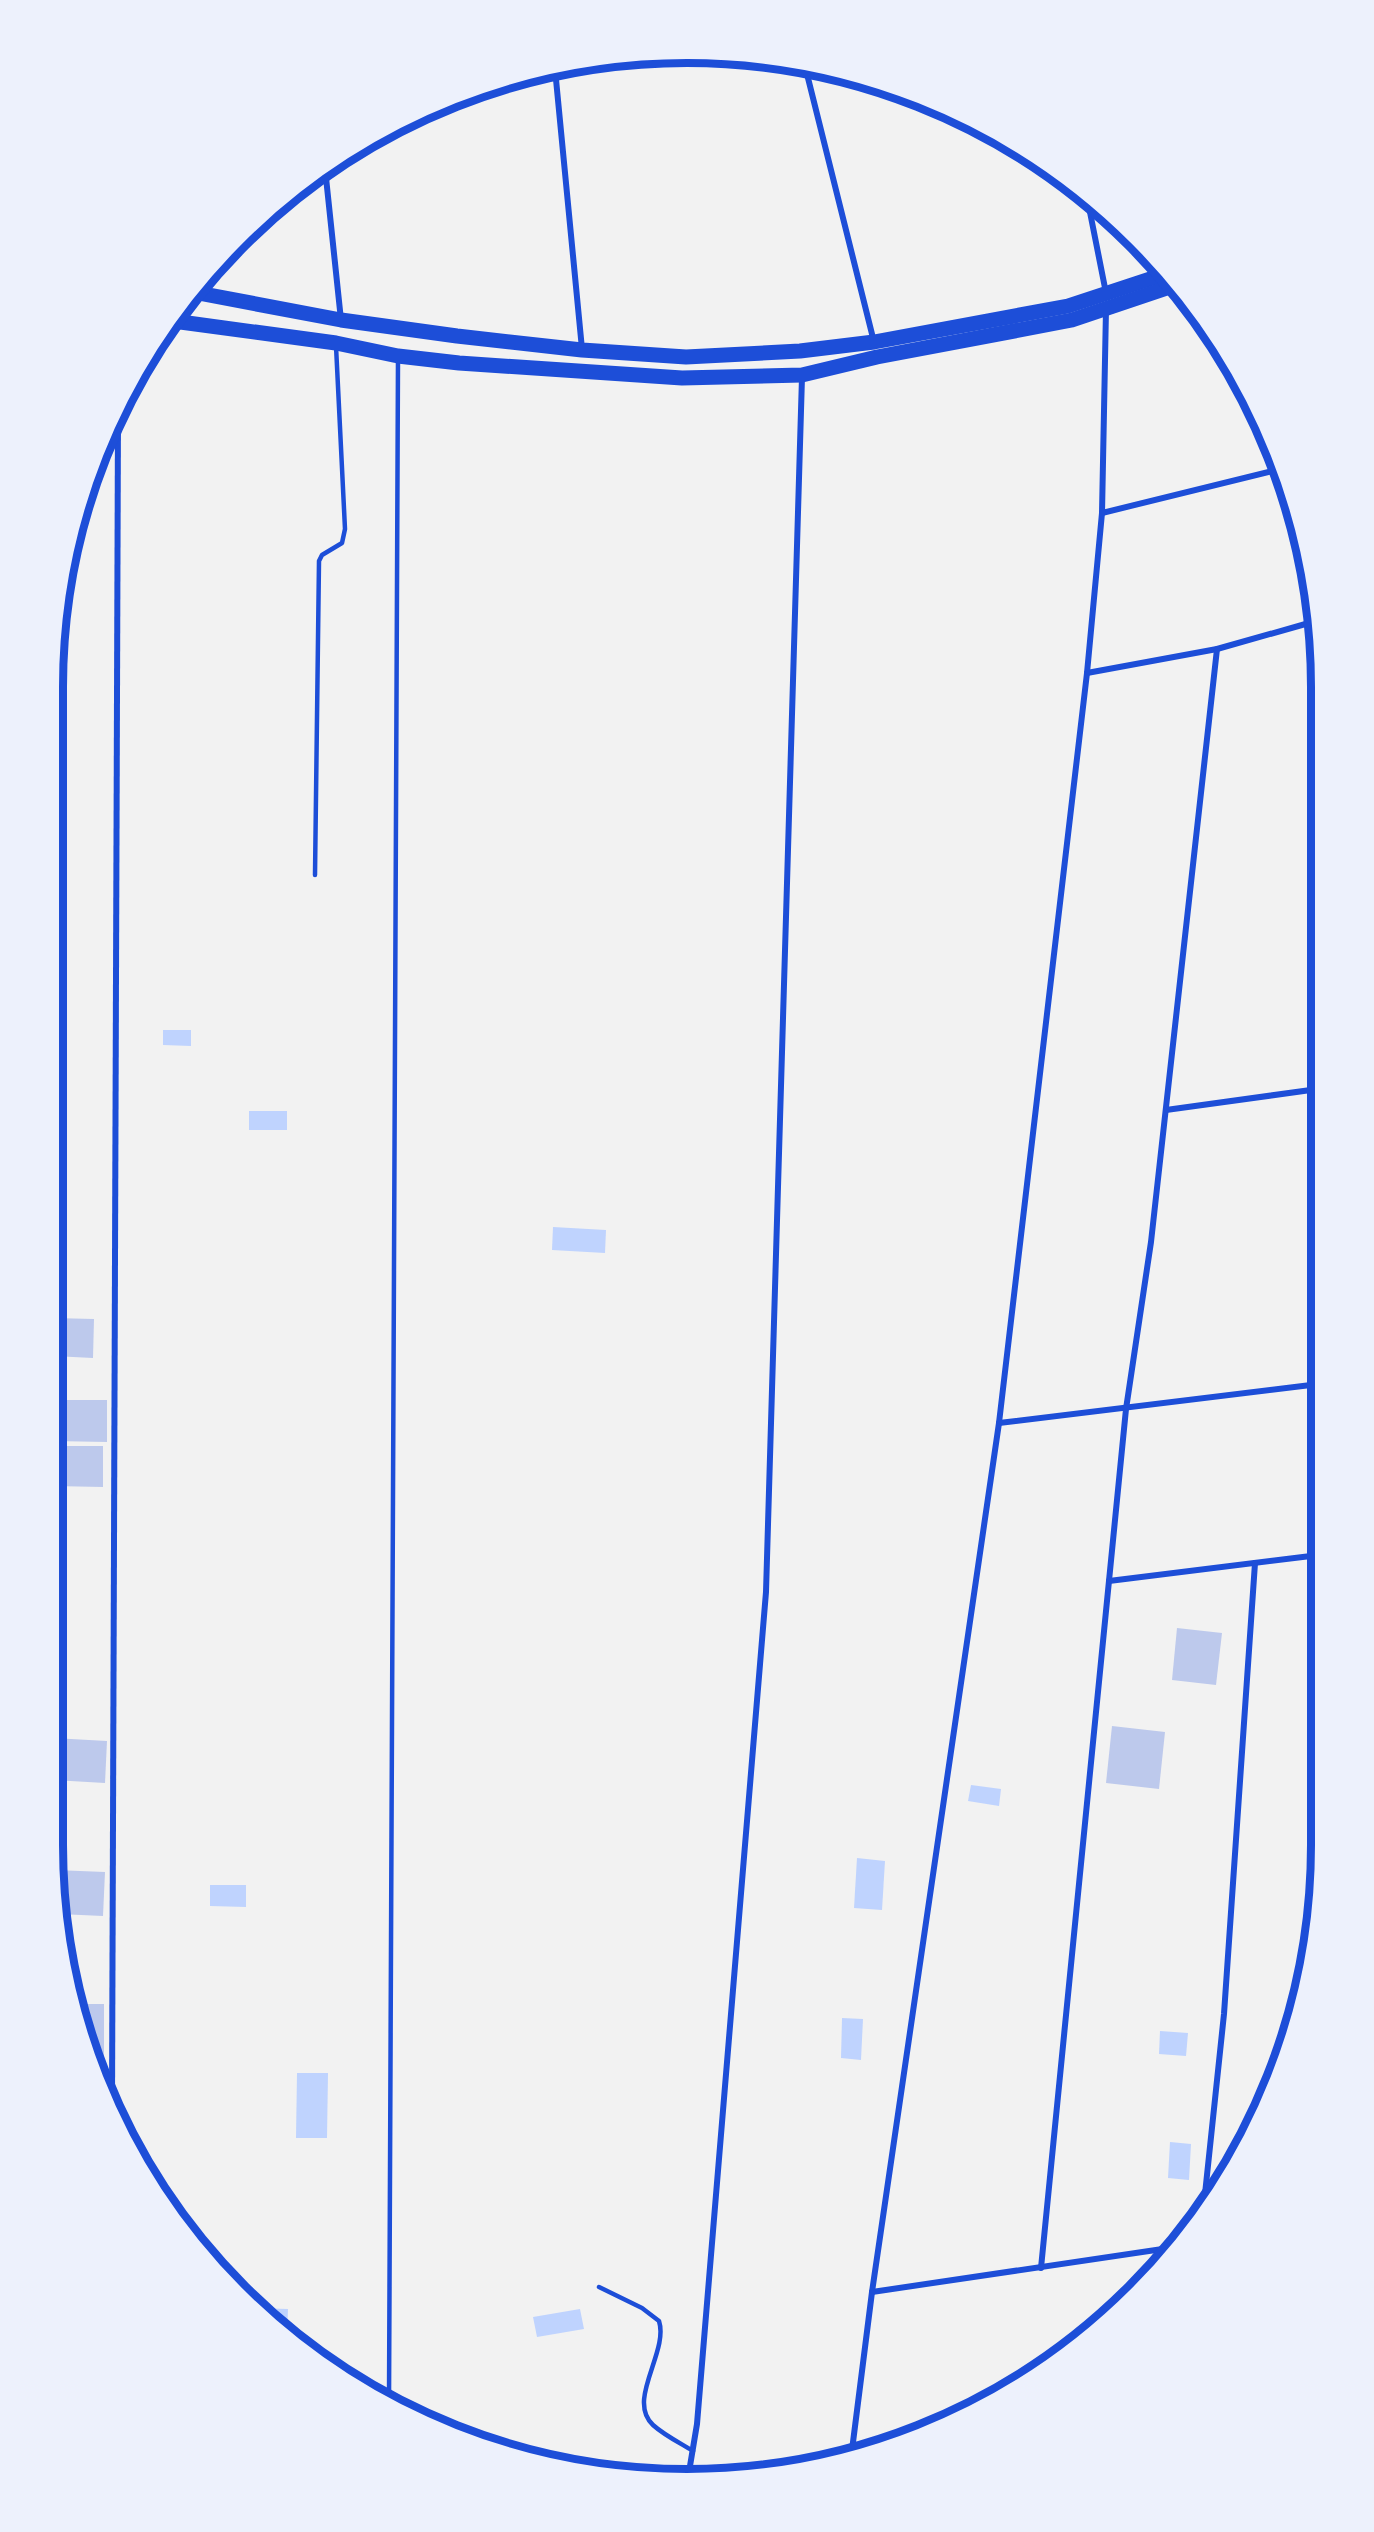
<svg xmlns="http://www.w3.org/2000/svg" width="1374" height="2532" viewBox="0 0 1374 2532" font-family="'Noto Sans',sans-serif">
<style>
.water{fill:#bfd3fe}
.building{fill:#bdc9ec}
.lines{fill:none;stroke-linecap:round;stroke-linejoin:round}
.service{stroke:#1d4ed8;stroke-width:4.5}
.minor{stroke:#1d4ed8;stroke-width:6}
.primary{stroke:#1d4ed8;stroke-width:15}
.rim{fill:none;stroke:#1d4ed8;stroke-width:8}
</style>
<rect width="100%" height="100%" fill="#f2f2f2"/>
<g class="water">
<path d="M 163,1030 L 191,1030 L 191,1046 L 163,1045 Z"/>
<rect x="249" y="1111" width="38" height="19"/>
<path d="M 553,1227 L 606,1230 L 605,1253 L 552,1250 Z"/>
<path d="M 971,1785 L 1001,1789 L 999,1806 L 968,1801 Z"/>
<path d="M 857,1858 L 885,1861 L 882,1910 L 854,1908 Z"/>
<path d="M 210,1885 L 246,1885 L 246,1907 L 210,1906 Z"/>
<path d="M 842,2018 L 863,2019 L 861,2060 L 841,2058 Z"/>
<path d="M 1160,2031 L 1188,2033 L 1186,2056 L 1159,2054 Z"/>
<path d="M 297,2073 L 328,2073 L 327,2138 L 296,2138 Z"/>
<path d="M 1170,2142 L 1191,2144 L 1189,2180 L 1168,2178 Z"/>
<path d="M 255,2308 L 288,2309 L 287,2334 L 268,2322 Z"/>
<path d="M 580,2309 L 584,2329 L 537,2337 L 533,2317 Z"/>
</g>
<g class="building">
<path d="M 53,1318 L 94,1319 L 93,1358 L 53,1356 Z"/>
<path d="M 53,1400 L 107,1400 L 107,1442 L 53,1441 Z"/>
<path d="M 54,1446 L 103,1446 L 103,1487 L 53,1486 Z"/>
<path d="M 1177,1628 L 1222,1633 L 1216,1685 L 1172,1680 Z"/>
<path d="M 1112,1726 L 1165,1732 L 1159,1789 L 1106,1783 Z"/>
<path d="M 53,1738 L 107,1741 L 105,1783 L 53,1780 Z"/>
<path d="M 55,1870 L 105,1872 L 103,1916 L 59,1914 Z"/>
<path d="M 74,2004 L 104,2004 L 104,2088 L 86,2049 Z"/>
</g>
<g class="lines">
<g class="service">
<path d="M 315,875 L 319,561 L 322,555 L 342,543 L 345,529 L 336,346"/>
<path d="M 599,2287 L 642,2308 L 659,2321 C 669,2352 626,2400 653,2425 C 664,2435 680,2443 693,2451"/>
<path d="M 389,2402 L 398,358"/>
</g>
<g class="minor">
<path d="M 805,66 L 874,342"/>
<path d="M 555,69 L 582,349"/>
<path d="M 325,168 L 341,320"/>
<path d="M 1087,197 L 1106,293"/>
<path d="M 1102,513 L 1281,469"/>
<path d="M 1087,673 L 1217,649 L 1316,621"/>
<path d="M 1166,1110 L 1318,1089"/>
<path d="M 999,1423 L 1319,1384"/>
<path d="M 1109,1581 L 1319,1555"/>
<path d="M 112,2105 L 118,416"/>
<path d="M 1203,2213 L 1224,2014 L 1255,1563"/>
<path d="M 1041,2268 L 1126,1409 L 1151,1242 L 1217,649"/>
<path d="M 872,2292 L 1176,2247"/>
<path d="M 851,2454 L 871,2451"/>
<path d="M 851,2458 L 872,2292 L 999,1423 L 1087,673 L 1102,513 L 1106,309"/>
<path d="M 688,2478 L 697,2424 L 766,1592 L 802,377"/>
</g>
<g class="primary">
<path d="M 193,292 L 341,320 L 457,336 L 582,350 L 686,357 L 800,351 L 874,342 L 1068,306 L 1162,275"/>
<path d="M 173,321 L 336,343 L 398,356 L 459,363 L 682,378 L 802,375 L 877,357 L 1072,320 L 1173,286"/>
</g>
</g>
<path d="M0 0H1374V2532H0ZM687 63H687A624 624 0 0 1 1311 687V1845A624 624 0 0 1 687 2469H687A624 624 0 0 1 63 1845V687A624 624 0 0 1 687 63Z" fill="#edf1fc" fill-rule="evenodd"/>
<path class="rim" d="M687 63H687A624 624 0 0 1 1311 687V1845A624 624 0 0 1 687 2469H687A624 624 0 0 1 63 1845V687A624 624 0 0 1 687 63Z"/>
</svg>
